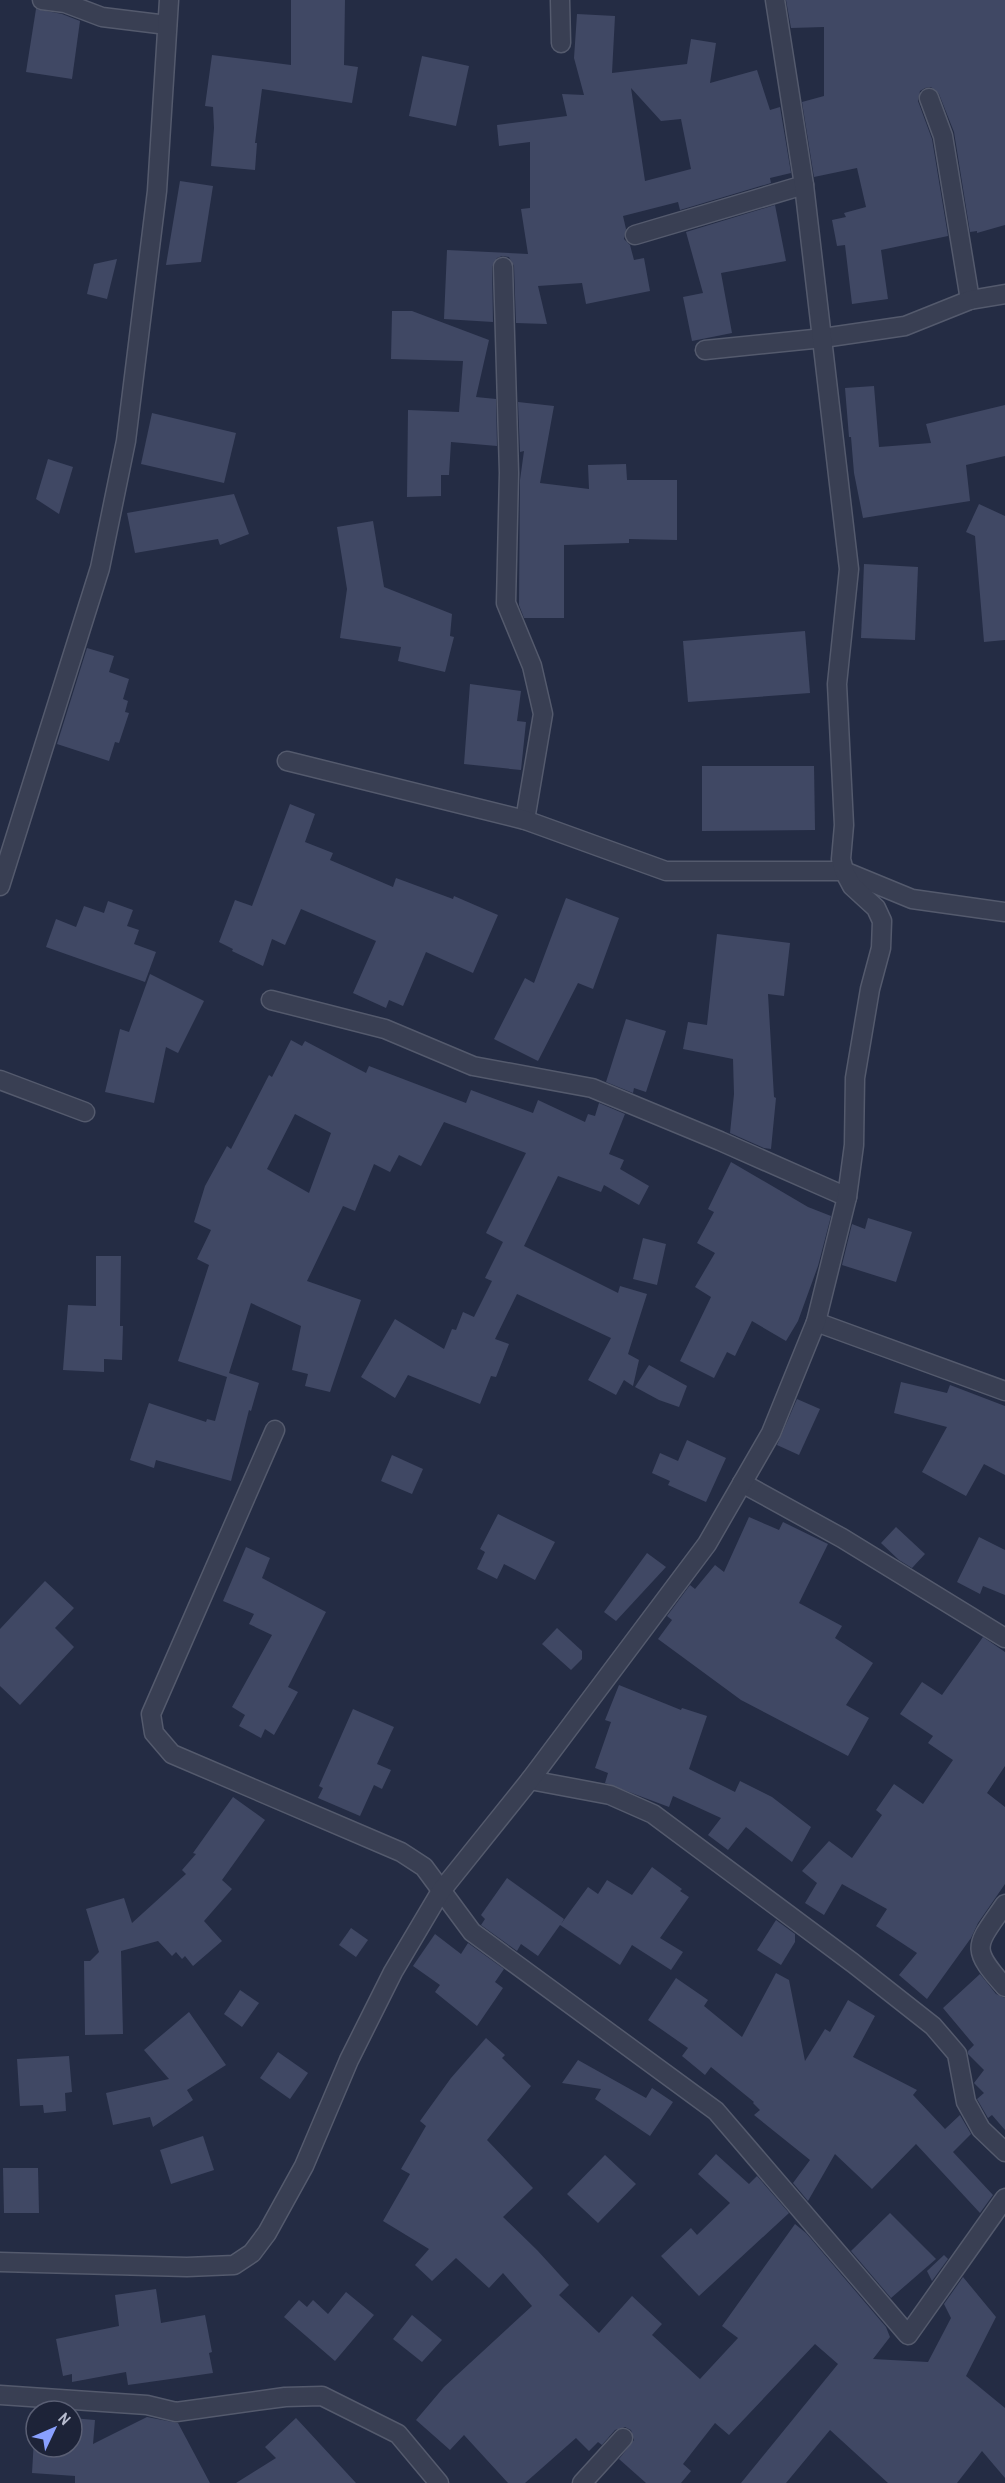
<svg xmlns="http://www.w3.org/2000/svg" width="1005" height="2483" viewBox="0 0 1005 2483" font-family="'Archivo Narrow',sans-serif">
<style>
.building{fill:#404864;fill-rule:evenodd}
.lines{fill:none;stroke-linecap:round;stroke-linejoin:round}
.street-casing{stroke:#545a6d;stroke-width:21}
.street{stroke:#393f53;stroke-width:18}
</style>
<rect width="100%" height="100%" fill="#242c44"/>
<g class="building">
<path d="M 291,0 L 345,0 L 344,65 L 358,67 L 352,103 L 262,89 L 255,143 L 257,143 L 255,170 L 211,166 L 214,128 L 213,107 L 205,106 L 212,55 L 291,65 Z"/>
<path d="M 786,0 L 1005,0 L 1005,225 L 977,233 L 977,231 L 970,232 L 954,132 L 939,94 L 931,87 L 925,88 L 920,91 L 918,101 L 932,139 L 948,236 L 881,250 L 888,299 L 852,304 L 845,245 L 837,246 L 832,220 L 846,217 L 844,213 L 866,207 L 857,168 L 814,177 L 802,102 L 824,96 L 824,27 L 791,28 Z"/>
<path d="M 36,9 L 62,14 L 80,21 L 72,79 L 26,72 Z"/>
<path d="M 577,14 L 615,16 L 612,73 L 687,64 L 691,39 L 716,43 L 710,83 L 757,70 L 770,110 L 780,107 L 791,173 L 770,178 L 771,183 L 680,210 L 678,202 L 623,216 L 626,229 L 624,239 L 630,245 L 634,260 L 644,258 L 650,291 L 586,304 L 582,283 L 538,286 L 547,324 L 516,323 L 514,266 L 509,257 L 502,256 L 497,258 L 492,267 L 493,322 L 444,319 L 447,250 L 528,254 L 521,209 L 530,208 L 530,142 L 499,146 L 497,125 L 567,116 L 562,94 L 584,95 L 574,58 ZM 631,88 L 661,121 L 681,119 L 691,169 L 645,181 Z"/>
<path d="M 422,56 L 469,66 L 456,126 L 409,116 Z"/>
<path d="M 180,181 L 213,186 L 201,262 L 166,265 Z"/>
<path d="M 775,205 L 786,261 L 721,273 L 732,333 L 692,341 L 683,297 L 703,293 L 686,232 Z"/>
<path d="M 117,259 L 107,299 L 87,294 L 94,264 Z"/>
<path d="M 392,311 L 412,311 L 489,340 L 476,397 L 496,399 L 497,446 L 451,442 L 449,475 L 441,475 L 441,496 L 407,497 L 408,410 L 459,412 L 463,361 L 391,359 Z"/>
<path d="M 874,386 L 879,447 L 931,443 L 926,424 L 1005,405 L 1005,456 L 966,465 L 970,501 L 863,518 L 854,473 L 851,437 L 849,437 L 845,388 Z"/>
<path d="M 518,402 L 554,406 L 540,483 L 589,489 L 588,465 L 626,464 L 627,480 L 677,480 L 677,540 L 629,539 L 629,543 L 564,545 L 564,618 L 524,618 L 519,605 L 520,480 L 524,451 L 520,452 Z"/>
<path d="M 152,413 L 236,433 L 224,483 L 141,464 Z"/>
<path d="M 48,459 L 73,467 L 59,514 L 36,499 Z"/>
<path d="M 234,494 L 249,534 L 220,545 L 218,539 L 135,553 L 127,513 Z"/>
<path d="M 979,504 L 1005,516 L 1005,640 L 984,642 L 975,536 L 966,532 Z"/>
<path d="M 373,521 L 384,587 L 452,614 L 450,636 L 454,637 L 445,672 L 398,661 L 401,647 L 340,638 L 347,589 L 337,527 Z"/>
<path d="M 864,564 L 918,567 L 915,640 L 861,638 Z"/>
<path d="M 805,631 L 810,693 L 688,702 L 683,641 Z"/>
<path d="M 87,648 L 114,656 L 109,672 L 129,679 L 123,699 L 128,701 L 125,712 L 129,713 L 119,743 L 115,742 L 109,761 L 57,744 Z"/>
<path d="M 470,684 L 521,691 L 517,721 L 526,722 L 521,770 L 464,764 Z"/>
<path d="M 702,766 L 814,766 L 815,830 L 702,831 Z"/>
<path d="M 290,804 L 315,814 L 305,842 L 333,853 L 330,860 L 393,887 L 396,878 L 453,899 L 454,896 L 498,915 L 473,973 L 426,952 L 403,1006 L 389,1000 L 386,1008 L 353,993 L 376,941 L 301,909 L 285,945 L 272,939 L 263,966 L 232,951 L 233,949 L 219,942 L 235,900 L 252,906 Z"/>
<path d="M 566,898 L 619,918 L 593,989 L 578,983 L 538,1061 L 494,1039 L 525,978 L 534,983 Z"/>
<path d="M 108,901 L 133,910 L 127,926 L 139,930 L 134,944 L 156,952 L 145,982 L 46,947 L 56,919 L 76,927 L 84,906 L 104,913 Z"/>
<path d="M 717,934 L 790,943 L 784,996 L 768,994 L 774,1097 L 776,1098 L 771,1149 L 764,1148 L 730,1133 L 734,1094 L 733,1059 L 683,1049 L 688,1022 L 707,1025 Z"/>
<path d="M 150,974 L 204,1001 L 178,1053 L 166,1047 L 154,1103 L 105,1092 L 120,1029 L 129,1032 Z"/>
<path d="M 626,1019 L 666,1031 L 646,1092 L 634,1088 L 633,1093 L 606,1082 Z"/>
<path d="M 291,1040 L 302,1046 L 305,1041 L 366,1073 L 369,1066 L 466,1103 L 471,1090 L 533,1113 L 538,1100 L 585,1122 L 588,1114 L 595,1116 L 599,1103 L 625,1114 L 609,1154 L 624,1160 L 620,1169 L 649,1186 L 639,1205 L 604,1185 L 601,1192 L 558,1176 L 524,1246 L 618,1293 L 620,1286 L 647,1294 L 628,1354 L 639,1360 L 633,1386 L 624,1380 L 616,1395 L 588,1380 L 611,1338 L 517,1294 L 495,1339 L 509,1344 L 496,1377 L 491,1376 L 480,1404 L 408,1375 L 395,1398 L 361,1377 L 395,1319 L 444,1349 L 452,1329 L 456,1330 L 463,1312 L 474,1317 L 492,1281 L 485,1278 L 503,1242 L 486,1233 L 526,1153 L 444,1122 L 421,1166 L 399,1155 L 390,1172 L 374,1164 L 355,1211 L 343,1206 L 307,1281 L 361,1300 L 330,1392 L 305,1386 L 308,1374 L 292,1370 L 301,1326 L 251,1303 L 229,1373 L 259,1383 L 251,1411 L 249,1410 L 231,1481 L 156,1460 L 154,1468 L 130,1460 L 149,1403 L 206,1422 L 207,1419 L 215,1421 L 227,1377 L 178,1361 L 209,1265 L 197,1259 L 211,1230 L 194,1222 L 205,1186 L 227,1146 L 231,1149 L 269,1075 L 272,1077 ZM 295,1114 L 331,1133 L 309,1193 L 267,1169 Z"/>
<path d="M 731,1162 L 808,1207 L 831,1216 L 818,1266 L 798,1321 L 786,1341 L 752,1321 L 735,1356 L 727,1352 L 714,1378 L 680,1361 L 711,1297 L 695,1287 L 715,1253 L 697,1243 L 714,1212 L 708,1209 Z"/>
<path d="M 868,1218 L 912,1232 L 896,1282 L 842,1265 L 852,1224 L 865,1229 Z"/>
<path d="M 643,1238 L 666,1244 L 657,1285 L 633,1279 Z"/>
<path d="M 96,1256 L 121,1256 L 120,1326 L 123,1326 L 122,1360 L 104,1359 L 104,1372 L 63,1370 L 68,1305 L 96,1306 Z"/>
<path d="M 649,1365 L 687,1386 L 679,1407 L 659,1400 L 635,1387 Z"/>
<path d="M 901,1382 L 947,1393 L 950,1385 L 1005,1406 L 1005,1475 L 984,1464 L 966,1496 L 922,1472 L 947,1427 L 894,1413 Z"/>
<path d="M 797,1399 L 820,1409 L 799,1455 L 777,1445 Z"/>
<path d="M 687,1440 L 726,1458 L 706,1502 L 668,1485 L 670,1481 L 652,1473 L 660,1453 L 678,1461 Z"/>
<path d="M 392,1455 L 423,1469 L 412,1494 L 381,1481 Z"/>
<path d="M 498,1514 L 555,1542 L 535,1580 L 504,1564 L 497,1579 L 477,1569 L 485,1552 L 480,1549 Z"/>
<path d="M 749,1517 L 779,1530 L 783,1522 L 828,1544 L 799,1603 L 842,1626 L 835,1638 L 873,1663 L 846,1705 L 869,1718 L 848,1756 L 741,1700 L 658,1639 L 672,1620 L 667,1616 L 690,1585 L 695,1589 L 715,1565 L 724,1572 Z"/>
<path d="M 896,1527 L 925,1554 L 912,1568 L 899,1560 L 881,1543 Z"/>
<path d="M 979,1537 L 1005,1550 L 1005,1595 L 983,1586 L 980,1594 L 957,1582 Z"/>
<path d="M 246,1547 L 270,1558 L 262,1578 L 326,1612 L 288,1687 L 298,1692 L 274,1735 L 265,1729 L 261,1738 L 239,1726 L 245,1715 L 232,1707 L 272,1635 L 249,1624 L 254,1614 L 223,1601 Z"/>
<path d="M 647,1553 L 666,1567 L 616,1621 L 604,1612 Z"/>
<path d="M 45,1581 L 74,1608 L 55,1628 L 74,1647 L 20,1705 L 0,1686 L 0,1629 Z"/>
<path d="M 557,1628 L 582,1651 L 582,1659 L 571,1670 L 542,1644 Z"/>
<path d="M 983,1637 L 1005,1652 L 1005,1766 L 987,1793 L 1005,1807 L 1005,1884 L 978,1923 L 971,1938 L 927,1999 L 899,1975 L 917,1953 L 876,1926 L 887,1909 L 842,1884 L 824,1915 L 805,1903 L 817,1883 L 802,1871 L 829,1841 L 852,1858 L 882,1815 L 876,1810 L 894,1784 L 923,1804 L 953,1760 L 928,1743 L 933,1736 L 900,1714 L 922,1682 L 942,1695 Z"/>
<path d="M 619,1685 L 681,1710 L 682,1708 L 707,1716 L 689,1769 L 735,1792 L 740,1781 L 772,1797 L 811,1827 L 792,1862 L 746,1827 L 728,1850 L 708,1835 L 721,1818 L 673,1796 L 669,1807 L 605,1783 L 608,1773 L 595,1768 L 611,1722 L 605,1720 Z"/>
<path d="M 353,1709 L 394,1727 L 377,1764 L 391,1770 L 382,1789 L 374,1785 L 360,1816 L 318,1798 L 323,1788 L 319,1786 Z"/>
<path d="M 233,1797 L 265,1820 L 222,1880 L 232,1889 L 204,1921 L 222,1941 L 193,1966 L 185,1956 L 182,1959 L 176,1952 L 172,1956 L 158,1941 L 121,1951 L 123,2034 L 85,2035 L 84,1961 L 90,1961 L 99,1952 L 86,1909 L 124,1898 L 132,1923 L 186,1874 L 182,1870 L 196,1854 L 193,1853 Z"/>
<path d="M 652,1867 L 682,1889 L 680,1891 L 689,1897 L 660,1938 L 683,1952 L 671,1970 L 632,1945 L 620,1965 L 560,1925 L 538,1956 L 521,1944 L 517,1951 L 481,1925 L 485,1919 L 481,1915 L 507,1878 L 564,1919 L 561,1924 L 588,1887 L 598,1894 L 607,1880 L 632,1895 Z"/>
<path d="M 776,1920 L 795,1934 L 795,1942 L 781,1965 L 757,1950 Z"/>
<path d="M 351,1928 L 368,1940 L 356,1957 L 339,1945 Z"/>
<path d="M 435,1934 L 461,1954 L 468,1943 L 504,1969 L 495,1982 L 503,1988 L 477,2026 L 435,1992 L 440,1985 L 413,1966 Z"/>
<path d="M 776,1973 L 789,1980 L 805,2061 L 825,2029 L 830,2032 L 848,2000 L 875,2016 L 853,2057 L 917,2090 L 913,2095 L 945,2129 L 960,2115 L 971,2134 L 953,2152 L 993,2195 L 980,2213 L 916,2144 L 872,2189 L 835,2154 L 808,2201 L 793,2183 L 810,2160 L 754,2115 L 760,2110 L 753,2103 L 754,2102 L 711,2067 L 705,2075 L 682,2056 L 688,2048 L 648,2020 L 676,1978 L 708,2000 L 704,2006 L 742,2037 Z"/>
<path d="M 980,1974 L 996,1994 L 1005,1998 L 1005,2130 L 992,2115 L 988,2118 L 977,2099 L 984,2093 L 974,2083 L 984,2070 L 968,2054 L 968,2051 L 974,2045 L 943,2008 Z"/>
<path d="M 240,1990 L 259,2003 L 242,2027 L 224,2014 Z"/>
<path d="M 189,2012 L 226,2065 L 187,2090 L 193,2100 L 153,2127 L 150,2117 L 113,2125 L 106,2093 L 169,2079 L 144,2050 Z"/>
<path d="M 486,2038 L 505,2055 L 502,2058 L 531,2086 L 487,2140 L 533,2188 L 503,2217 L 537,2250 L 569,2285 L 559,2295 L 599,2333 L 632,2296 L 662,2324 L 652,2335 L 700,2379 L 738,2338 L 722,2326 L 795,2224 L 806,2233 L 886,2327 L 890,2337 L 873,2359 L 928,2362 L 951,2318 L 944,2304 L 963,2277 L 996,2317 L 966,2376 L 1005,2408 L 1005,2478 L 982,2451 L 957,2483 L 888,2483 L 830,2430 L 786,2483 L 741,2483 L 838,2364 L 815,2344 L 729,2435 L 715,2423 L 683,2464 L 691,2471 L 681,2483 L 646,2483 L 619,2459 L 634,2440 L 631,2430 L 625,2427 L 615,2430 L 602,2445 L 598,2442 L 589,2451 L 576,2438 L 525,2483 L 508,2483 L 464,2435 L 450,2450 L 416,2420 L 444,2387 L 532,2306 L 503,2273 L 489,2288 L 456,2258 L 432,2281 L 415,2265 L 429,2249 L 383,2221 L 410,2174 L 401,2169 L 426,2126 L 420,2121 L 451,2078 Z"/>
<path d="M 278,2052 L 308,2073 L 290,2099 L 260,2078 Z"/>
<path d="M 69,2056 L 72,2092 L 65,2093 L 66,2111 L 44,2113 L 43,2105 L 20,2106 L 17,2059 Z"/>
<path d="M 578,2060 L 646,2098 L 652,2088 L 673,2102 L 650,2136 L 595,2099 L 601,2089 L 562,2083 Z"/>
<path d="M 203,2136 L 214,2170 L 171,2184 L 160,2150 Z"/>
<path d="M 716,2154 L 749,2184 L 757,2176 L 789,2213 L 699,2296 L 661,2256 L 691,2228 L 697,2235 L 730,2203 L 698,2174 Z"/>
<path d="M 605,2155 L 636,2184 L 598,2223 L 567,2194 Z"/>
<path d="M 3,2168 L 38,2168 L 39,2213 L 4,2213 Z"/>
<path d="M 890,2213 L 936,2259 L 891,2298 L 851,2251 Z"/>
<path d="M 944,2255 L 948,2259 L 932,2281 L 927,2271 Z"/>
<path d="M 156,2289 L 161,2323 L 205,2315 L 212,2352 L 209,2353 L 213,2373 L 128,2385 L 126,2372 L 72,2382 L 72,2374 L 63,2376 L 56,2339 L 119,2326 L 115,2295 Z"/>
<path d="M 346,2292 L 374,2315 L 335,2361 L 284,2317 L 299,2300 L 307,2307 L 313,2300 L 328,2314 Z"/>
<path d="M 412,2315 L 442,2340 L 422,2362 L 393,2339 Z"/>
<path d="M 147,2417 L 178,2423 L 210,2483 L 75,2483 L 75,2476 L 32,2473 L 35,2422 L 36,2447 L 72,2447 L 72,2418 L 95,2420 L 93,2444 Z"/>
<path d="M 296,2418 L 356,2483 L 236,2483 L 276,2458 L 265,2447 Z"/>
</g>
<g class="lines">
<g class="street-casing">
<g id="street">
<path d="M 42,0 L 65,3 L 102,17 L 167,25"/>
<path d="M 560,0 L 561,43"/>
<path d="M 929,98 L 943,136 L 970,300"/>
<path d="M 635,235 L 804,185"/>
<path d="M 503,267 L 509,473 L 506,603 L 532,666 L 543,714 L 525,820"/>
<path d="M 705,350 L 823,338 L 905,326 L 970,300 L 1005,294"/>
<path d="M 287,761 L 525,820 L 666,871 L 844,871 L 912,899 L 1005,912"/>
<path d="M 0,886 L 100,568 L 126,441 L 157,191 L 169,0"/>
<path d="M 271,1000 L 385,1029 L 473,1066 L 592,1088 L 720,1141 L 847,1197"/>
<path d="M 0,1080 L 85,1112"/>
<path d="M 816,1322 L 1005,1391"/>
<path d="M 275,1430 L 151,1714 L 154,1733 L 172,1754 L 401,1852 L 424,1867 L 472,1932 L 716,2111 L 908,2335 L 1005,2198"/>
<path d="M 742,1483 L 842,1538 L 1005,1638"/>
<path d="M 530,1780 L 610,1795 L 653,1814 L 853,1963 L 933,2026 L 957,2054 L 966,2102 L 981,2129 L 1005,2152"/>
<path d="M 1005,1904 C 976,1946 969,1947 1005,1987"/>
<path d="M 0,2262 L 187,2267 L 234,2265 L 252,2253 L 267,2233 L 304,2166 L 349,2060 L 393,1972 L 441,1891 L 530,1780 L 707,1544 L 771,1433 L 816,1322 L 847,1197 L 854,1145 L 855,1078 L 870,989 L 881,948 L 882,921 L 876,908 L 852,886 L 844,871 L 841,859 L 844,825 L 837,684 L 849,569 L 804,185 L 775,0"/>
<path d="M 0,2395 L 147,2405 L 176,2412 L 285,2397 L 322,2396 L 398,2434 L 439,2483"/>
<path d="M 582,2483 L 623,2438"/>
</g>
</g>
<use href="#street" class="street"/>
</g>
<g transform="translate(54 2429) rotate(46)"><circle r="28" fill="#1d2338" stroke="#5a5f74" stroke-width="1.5"/>
<path d="M0-4.5L10 22L0 15L-10 22Z" fill="#89a0ff"/>
<text y="-9" font-size="16" font-weight="bold" text-anchor="middle" fill="#b6bacd">N</text>
</g>
</svg>
